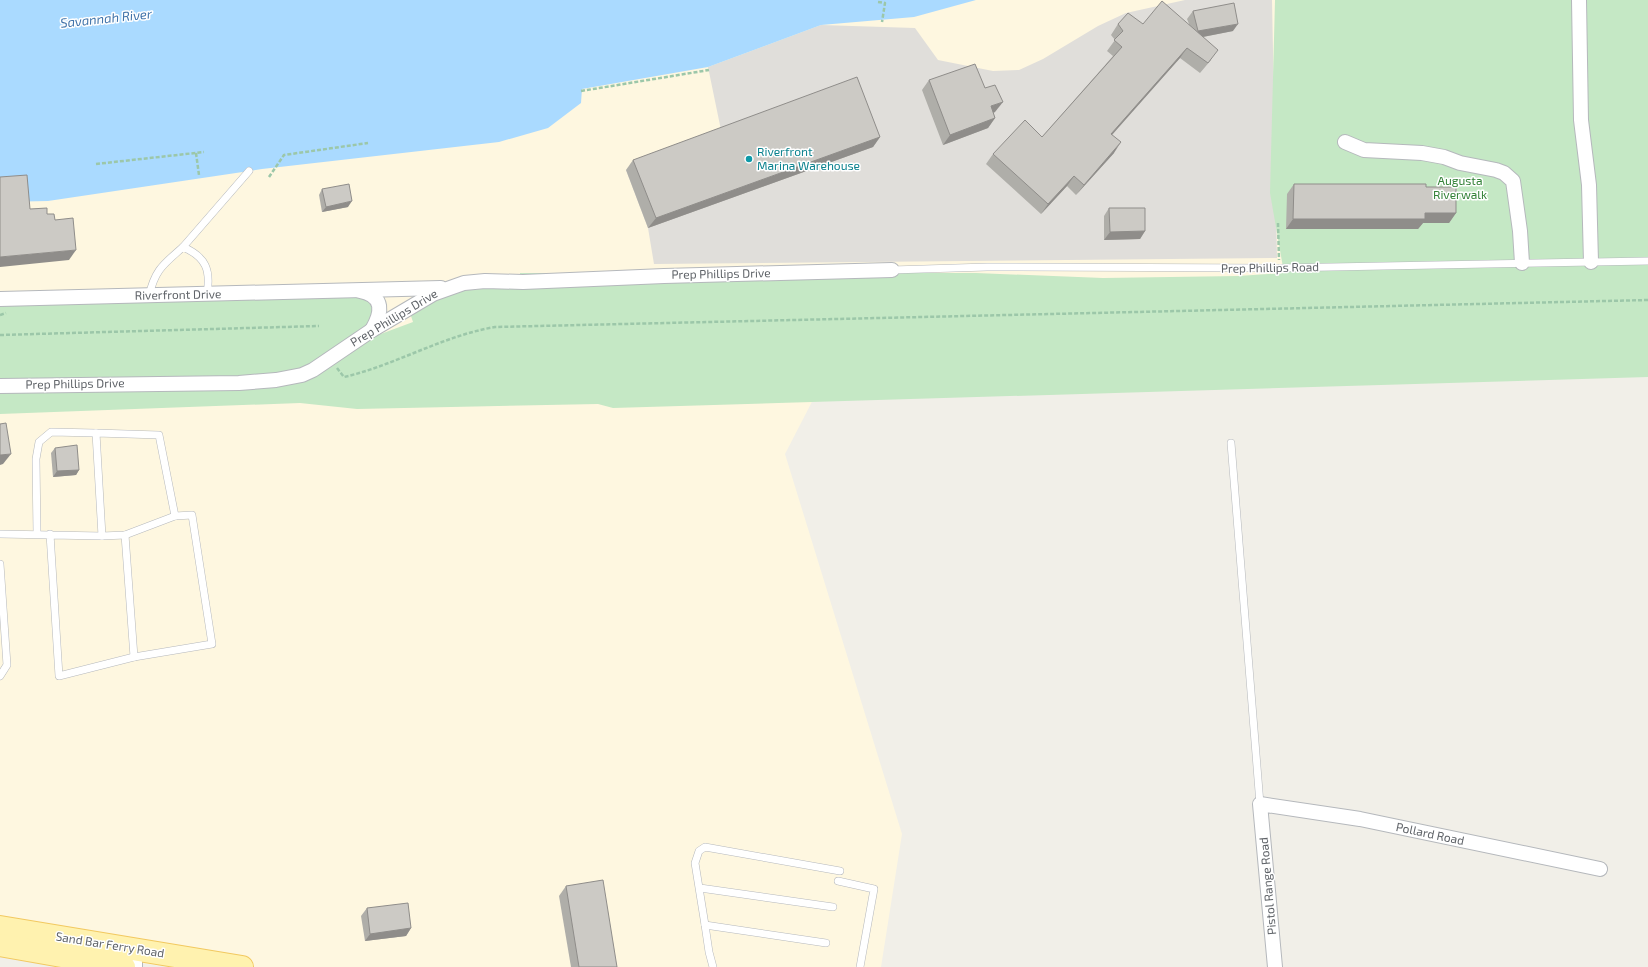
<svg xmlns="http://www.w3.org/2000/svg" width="1648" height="967" viewBox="0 0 1648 967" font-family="'Exo 2',sans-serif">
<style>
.commercial{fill:#fef7e0}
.industrial{fill:#e0deda}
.green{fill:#c5e8c5}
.water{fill:#aadaff}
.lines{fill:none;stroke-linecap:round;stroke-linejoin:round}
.service-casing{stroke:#b5b8bc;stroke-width:8}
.minor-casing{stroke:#b5b8bc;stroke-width:16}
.primary-casing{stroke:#f2c960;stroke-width:24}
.path{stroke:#9cc7a9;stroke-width:2.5;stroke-dasharray:4 2;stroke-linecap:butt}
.service{stroke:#fff;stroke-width:7}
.minor{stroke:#fff;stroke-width:14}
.primary{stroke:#fff2af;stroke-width:22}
.wall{fill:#afaea9}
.shaded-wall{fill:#8f8d8a}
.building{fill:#cccac5;stroke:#8f8d8a}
.culture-dot{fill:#0f9aa8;stroke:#fff;stroke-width:1.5}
.labels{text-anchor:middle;stroke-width:3;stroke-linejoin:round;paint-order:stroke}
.culture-label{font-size:12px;fill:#0d838f;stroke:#fff;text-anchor:start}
.park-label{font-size:12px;fill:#348238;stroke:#fff}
.street-label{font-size:12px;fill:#5f6368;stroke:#fff}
.water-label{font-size:13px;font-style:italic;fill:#4174aa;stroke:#fff}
</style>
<rect width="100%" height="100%" fill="#f1efe8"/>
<path class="commercial" d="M 640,0 L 1648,0 L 1648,299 L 817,392 L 785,454 L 902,834 L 881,967 L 169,967 L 0,944 L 0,125 Z"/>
<path class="industrial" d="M 1185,0 L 1272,0 L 1277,258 L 654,264 L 648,228 L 626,170 L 722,135 L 708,67 L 821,25 L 915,28 L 938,60 L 993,71 L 1019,70 L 1043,59 L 1098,26 L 1126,13 Z"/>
<path class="green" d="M 1275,0 L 1648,0 L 1648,377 L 613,408 L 598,404 L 357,409 L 300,403 L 0,414 L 0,306 L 364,297 C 379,311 373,321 370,338 L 413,322 L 410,313 L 433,300 L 457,291 L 520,286 L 520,273 L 976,273 L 1103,278 L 1238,276 L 1284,273 L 1270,193 Z"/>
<path class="water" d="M 0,0 L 976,0 L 914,17 L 821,25 L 708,67 L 582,89 L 581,103 L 548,128 L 499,142 L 262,169 L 48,201 L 0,202 Z"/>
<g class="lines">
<g class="service-casing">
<g id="service">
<path d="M 183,247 L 249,171"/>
<path d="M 892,270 L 987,267 L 1280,268 L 1648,261"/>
<path d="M 149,296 C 155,269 164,264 183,247 C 206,257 211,270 207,294"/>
<path d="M 1231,443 L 1260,804"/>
<path d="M 0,534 L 102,536 L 125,535 L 175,516 L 192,515 L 212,644 L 134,657 L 59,676 L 50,534"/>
<path d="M 37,534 L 36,459 L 39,442 L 51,432 L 96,433"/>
<path d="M 125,535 L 134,657"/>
<path d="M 102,536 L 96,433 L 159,435 L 175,516"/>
<path d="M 0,564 L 7,665 L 0,676"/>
<path d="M 838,881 L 874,889 L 860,967"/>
<path d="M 700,888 L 833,907"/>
<path d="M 705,925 L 709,952 L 713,967"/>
<path d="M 826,943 L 705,925 L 695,863 L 699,851 L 705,847 L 840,871"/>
</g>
</g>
<g class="minor-casing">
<g id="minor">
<path d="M 1579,0 L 1581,120 L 1589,185 L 1591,262"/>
<path d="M 1345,142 L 1364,150 L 1422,153 L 1444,157 L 1460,163 L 1496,170 L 1504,173 L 1513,181 L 1520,231 L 1522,263"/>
<path d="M 360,291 C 385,296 382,313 372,330"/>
<path d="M 0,299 L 441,288"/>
<path d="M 0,386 L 239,383 L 276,380 L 302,375 L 313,370 L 372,330 L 433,294 L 464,283 L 485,281 L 523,282 L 664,276 L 892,270"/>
<path d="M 135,950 L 135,967"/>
<path d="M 1275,967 L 1260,804 L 1360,819 L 1600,869"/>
</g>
</g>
<g class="primary-casing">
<g id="primary">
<path d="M 0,927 L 242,967"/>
<path d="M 0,945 L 124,967"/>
</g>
</g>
<g class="path">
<path d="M 878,2 L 885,3 L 882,22"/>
<path d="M 581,91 L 709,70"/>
<path d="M 196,153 L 199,175"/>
<path d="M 96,164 L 204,152"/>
<path d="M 269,177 L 284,155 L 368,143"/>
<path d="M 1278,223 L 1279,260"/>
<path d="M 0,315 L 6,313"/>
<path d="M 0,335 L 319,326"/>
<path d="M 337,368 L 344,377 C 396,365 442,336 495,327 L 1648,300"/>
</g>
<use href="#service" class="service"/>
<use href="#minor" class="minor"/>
<use href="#primary" class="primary"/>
</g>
<g class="wall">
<path d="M 1193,11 L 1233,31 L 1203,37 L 1211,60 L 1200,73 L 1180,58 L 1112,134 L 1114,153 L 1076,195 L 1067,186 L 1041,214 L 986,164 L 993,154 L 1042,137 L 1113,56 L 1107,51 L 1115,40 L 1111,35 L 1118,24 L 1189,24 L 1187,19 Z"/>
<path d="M 929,80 L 985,88 L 995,112 L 993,113 L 995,118 L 988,128 L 943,145 L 922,90 Z"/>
<path d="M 880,137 L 873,147 L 648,228 L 626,170 L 633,160 Z"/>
<path d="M 1294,184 L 1426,187 L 1456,213 L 1449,223 L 1423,223 L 1418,229 L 1286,229 L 1287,194 Z"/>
<path d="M 322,189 L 348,207 L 322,212 L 319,195 Z"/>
<path d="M 1109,208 L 1145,231 L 1140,239 L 1104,240 L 1104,216 Z"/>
<path d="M 55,448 L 79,470 L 76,475 L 53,477 L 51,453 Z"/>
<path d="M 566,886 L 617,967 L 571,967 L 559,896 Z"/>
<path d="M 367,908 L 411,928 L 406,936 L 365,941 L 361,916 Z"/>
</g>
<g class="shaded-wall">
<path d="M 1238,24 L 1233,31 L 1192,39 L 1198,31 Z"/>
<path d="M 1187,48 L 1180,58 L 1104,144 L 1111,134 Z"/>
<path d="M 1003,102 L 995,112 L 984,116 L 991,106 Z"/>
<path d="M 995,118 L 988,128 L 943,145 L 950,135 Z"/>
<path d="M 880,137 L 873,147 L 648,228 L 656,218 Z"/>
<path d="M 1121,142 L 1114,153 L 1076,195 L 1084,185 Z"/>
<path d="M 1074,176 L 1067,186 L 1041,214 L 1048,204 Z"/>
<path d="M 352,201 L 348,207 L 322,212 L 326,207 Z"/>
<path d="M 1425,213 L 1456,213 L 1449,223 L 1423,223 L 1418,229 L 1286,229 L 1293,219 Z"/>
<path d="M 1145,231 L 1140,239 L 1104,240 L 1110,232 Z"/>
<path d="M 76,250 L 69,260 L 0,267 L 0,257 Z"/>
<path d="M 11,454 L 3,464 L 0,465 L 0,455 Z"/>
<path d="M 79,470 L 76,475 L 53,477 L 57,471 Z"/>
<path d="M 411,928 L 406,936 L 365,941 L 370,934 Z"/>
</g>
<g class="building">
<path d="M 1162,1 L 1218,50 L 1208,63 L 1187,48 L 1111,134 L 1121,142 L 1084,185 L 1074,176 L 1048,204 L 993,154 L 1025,120 L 1042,137 L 1122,47 L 1114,40 L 1123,31 L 1118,24 L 1128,13 L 1143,24 Z"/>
<path d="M 1234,3 L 1238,24 L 1198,31 L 1193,11 Z"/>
<path d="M 975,64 L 985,88 L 995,85 L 1003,102 L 991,106 L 995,118 L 950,135 L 929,80 Z"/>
<path d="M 857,77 L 880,137 L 656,218 L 633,160 Z"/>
<path d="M 27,175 L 30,209 L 47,208 L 47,214 L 54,214 L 55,220 L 73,218 L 76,250 L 0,257 L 0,177 Z"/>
<path d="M 349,184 L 352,201 L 326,207 L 322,189 Z"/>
<path d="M 1294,184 L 1426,184 L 1426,187 L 1456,187 L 1456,213 L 1425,213 L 1425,219 L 1293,219 Z"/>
<path d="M 1109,208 L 1145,208 L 1145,231 L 1110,232 Z"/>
<path d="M 6,423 L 11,454 L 0,455 L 0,424 Z"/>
<path d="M 77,445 L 79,470 L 57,471 L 55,448 Z"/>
<path d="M 603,880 L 617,967 L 579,967 L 566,886 Z"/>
<path d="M 408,903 L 411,928 L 370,934 L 367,908 Z"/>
</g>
<circle class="culture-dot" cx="749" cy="159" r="4"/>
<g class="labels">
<g class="culture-label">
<text x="757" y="156">Riverfront<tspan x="757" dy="14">Marina Warehouse</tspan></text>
</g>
<g class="park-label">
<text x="1460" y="185">Augusta<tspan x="1460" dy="14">Riverwalk</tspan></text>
</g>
<g class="street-label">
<text transform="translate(1270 268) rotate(-1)" y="4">Prep Phillips Road</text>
<text transform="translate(721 274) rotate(-1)" y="4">Prep Phillips Drive</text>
<text transform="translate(178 295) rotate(-1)" y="4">Riverfront Drive</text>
<text transform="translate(394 318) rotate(-31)" y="4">Prep Phillips Drive</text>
<text transform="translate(75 384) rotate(-1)" y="4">Prep Phillips Drive</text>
<text transform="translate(1430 834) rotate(12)" y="4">Pollard Road</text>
<text transform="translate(1268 886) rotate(-95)" y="4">Pistol Range Road</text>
<text transform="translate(110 945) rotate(9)" y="4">Sand Bar Ferry Road</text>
</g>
<g class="water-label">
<text transform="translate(106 18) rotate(-6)" y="5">Savannah River</text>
</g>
</g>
</svg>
